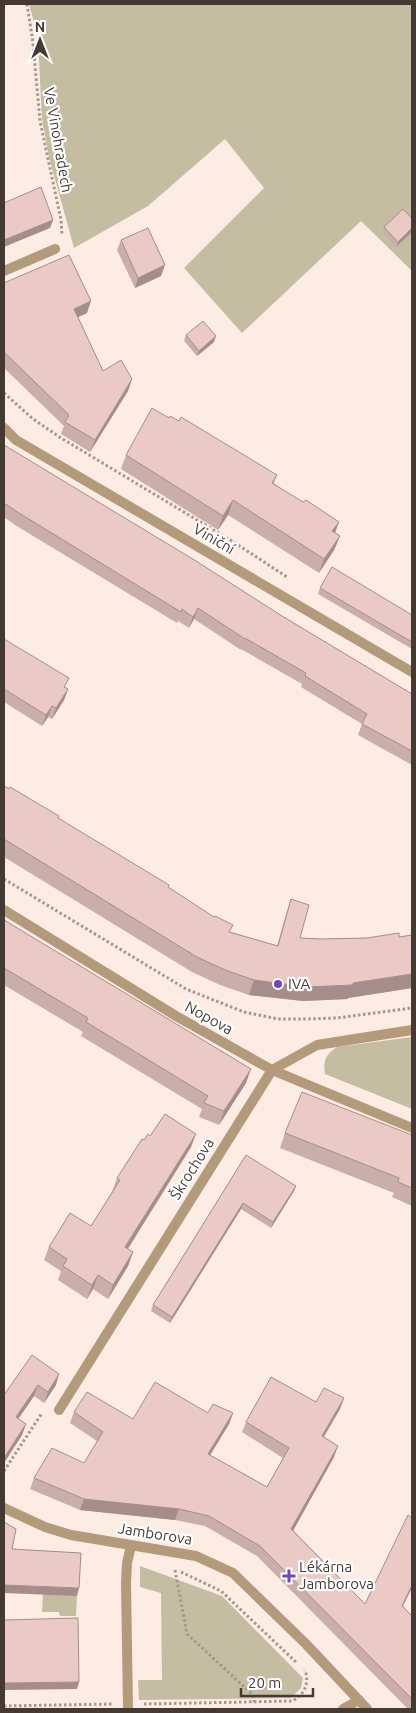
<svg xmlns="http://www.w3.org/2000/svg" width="416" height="1713" viewBox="0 0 416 1713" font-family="Ubuntu,sans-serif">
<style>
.green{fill:#c5bda1}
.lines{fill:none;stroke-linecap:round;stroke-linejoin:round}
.path{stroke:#a5978f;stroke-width:3;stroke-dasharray:2.5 2.5;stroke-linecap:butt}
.service{stroke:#b39a7b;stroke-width:10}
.minor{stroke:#b39a7b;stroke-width:10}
.wall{fill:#caaea9}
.shaded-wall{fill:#a48d8a}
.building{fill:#ebcac5;stroke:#a48d8a}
.poi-dot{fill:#7444bc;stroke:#fff;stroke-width:2}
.labels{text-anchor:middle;stroke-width:4.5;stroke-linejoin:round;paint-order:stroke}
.street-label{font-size:15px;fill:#453933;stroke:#fff}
.poi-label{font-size:15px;fill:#453933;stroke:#fff;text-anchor:start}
</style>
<rect width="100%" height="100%" fill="#fdece3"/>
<g class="green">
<path d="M 29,4 L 412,4 L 412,271 L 361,221 L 242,333 L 184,268 L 264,188 L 225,139 L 148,206 L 74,248 L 49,157 L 42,119 L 38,42 L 41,33 L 36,30 Z"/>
<path d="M 412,1037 L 412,1109 L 325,1074 C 323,1061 325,1055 337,1047 Z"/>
<path d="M 140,1566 L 222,1596 L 303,1678 L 301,1688 L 291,1698 L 139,1700 L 138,1680 L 162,1680 L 161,1593 L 140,1587 Z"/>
<path d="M 43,1592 L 77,1594 L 76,1616 L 60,1616 L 59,1612 L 42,1612 Z"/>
</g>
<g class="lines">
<g class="path">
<path d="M 27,4 L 33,43 L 40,121 L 61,220 L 62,235"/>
<path d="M 4,393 L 33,419 L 61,438 L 232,541 L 287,577"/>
<path d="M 4,879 L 186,989 L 244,1012 L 278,1019 L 305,1019 L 337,1018 L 412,1008"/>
<path d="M 4,1471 L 42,1413"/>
<path d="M 175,1570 L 187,1634 L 252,1694 L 254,1702"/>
<path d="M 181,1572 L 221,1591 L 297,1663"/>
<path d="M 144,1704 L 292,1701 C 304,1695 310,1684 305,1670"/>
<path d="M 4,1706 L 112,1704"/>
</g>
<path class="service" d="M 128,1709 L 126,1583 L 127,1563 L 131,1546"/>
<g class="minor">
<path d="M 4,271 L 55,249"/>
<path d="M 4,428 L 16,440 L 412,672"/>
<path d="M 4,910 L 176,1016 L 272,1070 L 412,1128"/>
<path d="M 59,1410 L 272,1070 L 317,1045 L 412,1030"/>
<path d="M 4,1508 L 45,1527 L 71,1535 L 196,1556 L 233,1573 L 306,1644 L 367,1709"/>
<path d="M 343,1709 L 359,1700"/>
</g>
</g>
<g class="wall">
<path d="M 412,218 L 396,247 L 382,232 L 384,227 Z"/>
<path d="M 121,240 L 161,276 L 135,288 L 117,250 Z"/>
<path d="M 4,283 L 87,313 L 78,317 L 103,371 L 132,379 L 128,391 L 90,452 L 61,434 L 64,426 L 4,368 Z"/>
<path d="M 186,335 L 214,342 L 197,356 L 184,341 Z"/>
<path d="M 169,418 L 277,475 L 274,483 L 340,536 L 334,550 L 319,573 L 228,515 L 218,530 L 121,469 L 126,455 Z"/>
<path d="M 4,445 L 282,616 L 412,694 L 412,765 L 358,735 L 362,724 L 301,687 L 302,684 L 241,649 L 241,650 L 194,619 L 189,628 L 178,621 L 177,623 L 15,525 L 4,517 Z"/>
<path d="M 320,588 L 412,615 L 412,649 L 318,594 Z"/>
<path d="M 4,639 L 68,689 L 64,700 L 52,719 L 48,717 L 42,726 L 4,702 Z"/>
<path d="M 4,786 L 58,819 L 168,888 L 231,932 L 277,946 L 286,914 L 291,899 L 300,938 L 321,939 L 399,937 L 412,988 L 348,998 L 348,999 L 303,1001 L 249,995 L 220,985 L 192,972 L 4,857 Z"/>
<path d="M 4,920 L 246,1083 L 219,1125 L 199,1117 L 202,1109 L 81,1036 L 83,1032 L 4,985 Z"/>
<path d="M 285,1133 L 412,1135 L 412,1206 L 392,1197 L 394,1193 L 280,1148 Z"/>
<path d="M 150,1136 L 191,1147 L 128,1249 L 133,1252 L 128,1266 L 108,1299 L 93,1289 L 87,1299 L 58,1280 L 61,1271 L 44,1260 L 49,1247 L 91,1226 L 112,1192 L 117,1178 L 144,1140 Z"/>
<path d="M 246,1155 L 294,1191 L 271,1228 L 241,1209 L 170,1323 L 151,1311 L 153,1305 Z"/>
<path d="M 32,1355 L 56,1385 L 44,1403 L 34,1396 L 18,1419 L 26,1424 L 22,1435 L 4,1463 Z"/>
<path d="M 316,1402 L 340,1409 L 324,1437 L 334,1457 L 293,1530 L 365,1604 L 403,1606 L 412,1616 L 412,1709 L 408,1709 L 257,1556 L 205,1526 L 175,1520 L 80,1510 L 30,1489 L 34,1478 L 84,1463 L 97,1441 L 70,1423 L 74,1412 L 133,1419 L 208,1413 L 233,1413 L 229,1424 L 210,1455 L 267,1487 L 283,1458 L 242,1432 L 246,1422 Z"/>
</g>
<g class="shaded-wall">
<path d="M 53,220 L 50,228 L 4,247 L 4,240 Z"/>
<path d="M 412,228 L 412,232 L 396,247 L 398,242 Z"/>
<path d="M 165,265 L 161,276 L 135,288 L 138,278 Z"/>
<path d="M 91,301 L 87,313 L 70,321 L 74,309 Z"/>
<path d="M 216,336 L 214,342 L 197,356 L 199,351 Z"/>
<path d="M 132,379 L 128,391 L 90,452 L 95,440 Z"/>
<path d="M 233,500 L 228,515 L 218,530 L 223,516 Z"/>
<path d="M 339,522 L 334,536 L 332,531 Z"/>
<path d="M 340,536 L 334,550 L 319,573 L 324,559 Z"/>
<path d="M 198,608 L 194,619 L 189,628 L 193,617 Z"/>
<path d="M 68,689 L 64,700 L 52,719 L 56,708 Z"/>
<path d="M 52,706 L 48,717 L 42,726 L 46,715 Z"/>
<path d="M 412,974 L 412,988 L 348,998 L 348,999 L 303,1001 L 249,995 L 254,980 L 353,983 Z"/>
<path d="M 251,1069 L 246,1083 L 219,1125 L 224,1111 Z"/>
<path d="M 196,1134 L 191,1147 L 120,1261 L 125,1247 Z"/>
<path d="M 296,1186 L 294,1191 L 271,1228 L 273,1222 Z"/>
<path d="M 243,1203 L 241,1209 L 170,1323 L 172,1317 Z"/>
<path d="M 133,1252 L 128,1266 L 108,1299 L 113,1285 Z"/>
<path d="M 98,1275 L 93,1289 L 87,1299 L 92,1285 Z"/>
<path d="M 59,1374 L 56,1385 L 44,1403 L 48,1392 Z"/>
<path d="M 38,1385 L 34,1396 L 12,1428 L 16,1417 Z"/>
<path d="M 344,1398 L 340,1409 L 318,1446 L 322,1436 Z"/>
<path d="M 233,1413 L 229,1424 L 204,1465 L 208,1454 Z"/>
<path d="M 26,1424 L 22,1435 L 4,1463 L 4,1458 Z"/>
<path d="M 338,1446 L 334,1457 L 288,1540 L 291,1529 Z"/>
<path d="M 84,1499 L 179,1509 L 175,1520 L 80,1510 Z"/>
<path d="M 4,1585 L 79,1588 L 77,1596 L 4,1593 Z"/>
<path d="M 412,1585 L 412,1588 L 398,1616 L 402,1606 Z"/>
<path d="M 79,1682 L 77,1689 L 4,1690 L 4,1683 Z"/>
</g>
<g class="building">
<path d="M 41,187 L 53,220 L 4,240 L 4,203 Z"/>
<path d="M 403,209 L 412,218 L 412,228 L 398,242 L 384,227 Z"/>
<path d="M 148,228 L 165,265 L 138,278 L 121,240 Z"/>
<path d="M 69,255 L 91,301 L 74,309 L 103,371 L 121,360 L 132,379 L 95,440 L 65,422 L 69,415 L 4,352 L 4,353 L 4,283 Z"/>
<path d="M 203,321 L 216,336 L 199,351 L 186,335 Z"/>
<path d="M 152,408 L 169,418 L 170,416 L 179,421 L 181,417 L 277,475 L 272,483 L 303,502 L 306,500 L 339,522 L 332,531 L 340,536 L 324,559 L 233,500 L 223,516 L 126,455 Z"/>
<path d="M 4,445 L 196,561 L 282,616 L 412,694 L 412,751 L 362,724 L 367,714 L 305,676 L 306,673 L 245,638 L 245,639 L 198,608 L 193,617 L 182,609 L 181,612 L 19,513 L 4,503 Z"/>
<path d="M 332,567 L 412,615 L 412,642 L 320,588 Z"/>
<path d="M 4,639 L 69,678 L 64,687 L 68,689 L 56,708 L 52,706 L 46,715 L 4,689 Z"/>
<path d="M 4,786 L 9,789 L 10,787 L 59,816 L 58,818 L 169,885 L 168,887 L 214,917 L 215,916 L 233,925 L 229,932 L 278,946 L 291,899 L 309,905 L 300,938 L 321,939 L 367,938 L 399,933 L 399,937 L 412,935 L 412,974 L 353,983 L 353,985 L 308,987 L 254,980 L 225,970 L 197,957 L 4,839 Z"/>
<path d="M 4,920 L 251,1069 L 224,1111 L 204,1103 L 208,1096 L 86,1022 L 88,1018 L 4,968 Z"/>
<path d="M 302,1092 L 412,1135 L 412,1188 L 398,1182 L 399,1178 L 285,1133 Z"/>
<path d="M 165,1114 L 196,1134 L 125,1247 L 133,1252 L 113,1285 L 98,1275 L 92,1285 L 63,1266 L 67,1259 L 49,1247 L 70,1213 L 91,1226 L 120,1180 L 117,1178 L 142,1139 L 144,1140 L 148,1134 L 150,1136 Z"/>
<path d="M 246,1155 L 296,1186 L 273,1222 L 243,1203 L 172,1317 L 153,1305 Z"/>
<path d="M 32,1355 L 59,1374 L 48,1392 L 38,1385 L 16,1417 L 26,1424 L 4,1458 L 4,1395 Z"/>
<path d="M 271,1377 L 316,1402 L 324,1388 L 344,1398 L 322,1436 L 338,1446 L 291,1529 L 365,1604 L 408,1515 L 412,1518 L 412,1585 L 402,1606 L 412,1616 L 412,1699 L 260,1546 L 209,1516 L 179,1509 L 84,1499 L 34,1478 L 52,1448 L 84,1463 L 103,1432 L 74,1412 L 87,1392 L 133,1419 L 155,1382 L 208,1413 L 213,1404 L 233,1413 L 208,1454 L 267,1487 L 289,1448 L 246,1422 Z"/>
<path d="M 4,1522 L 16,1529 L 12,1549 L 81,1553 L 79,1588 L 4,1585 Z"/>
<path d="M 78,1618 L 79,1682 L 4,1683 L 4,1620 Z"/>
</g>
<g class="poi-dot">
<circle cx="278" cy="984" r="5"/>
<path d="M286.5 1568.5h5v5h5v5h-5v5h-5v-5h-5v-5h5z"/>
</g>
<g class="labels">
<g class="street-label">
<text transform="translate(58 140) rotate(80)" y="5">Ve Vinohradech</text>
<text transform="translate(214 539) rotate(30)" y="5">Viniční</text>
<text transform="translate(209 1018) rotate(29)" y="5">Nopova</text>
<text transform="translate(192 1169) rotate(-58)" y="5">Škrochova</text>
<text transform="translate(155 1534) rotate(9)" y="5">Jamborova</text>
</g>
<g class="poi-label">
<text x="288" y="989">IVA</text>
<text x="299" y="1572">Lékárna<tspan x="299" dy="17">Jamborova</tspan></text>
</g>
</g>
<rect width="416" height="1713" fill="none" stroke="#453933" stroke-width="10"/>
<g transform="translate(40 40)" stroke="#ffffff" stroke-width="4" paint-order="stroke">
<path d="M0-4L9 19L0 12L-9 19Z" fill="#453933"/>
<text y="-8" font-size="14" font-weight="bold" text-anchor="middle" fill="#453933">N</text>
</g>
<path d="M241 1688v8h72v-8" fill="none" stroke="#453933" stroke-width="2.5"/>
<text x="248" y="1688" font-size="15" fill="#453933" stroke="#ffffff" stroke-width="4" paint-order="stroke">20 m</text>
</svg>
